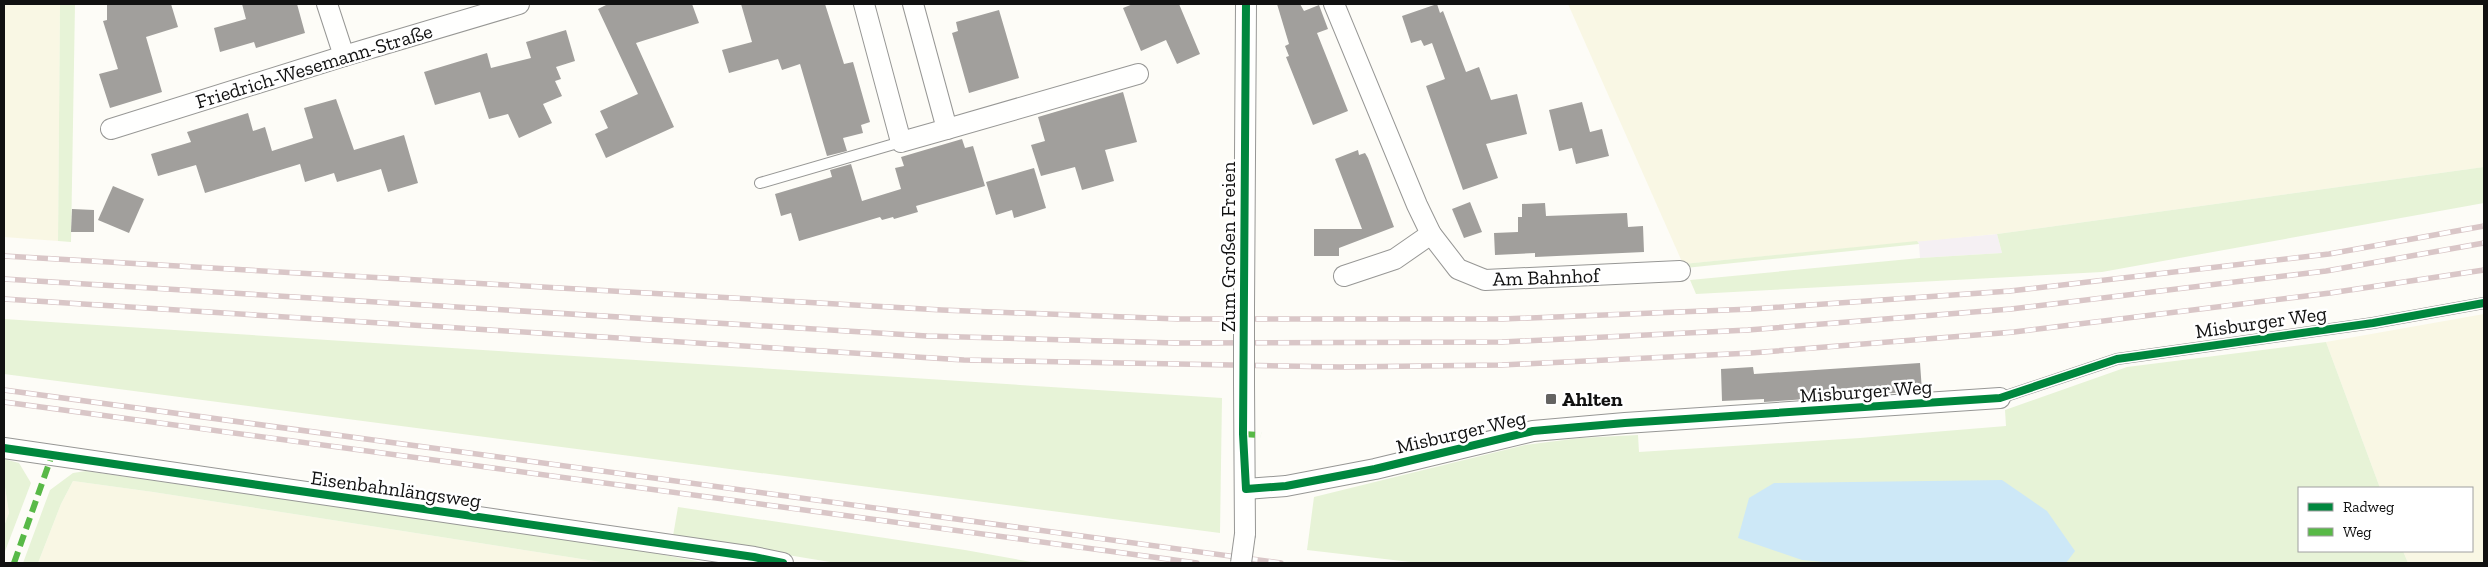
<svg xmlns="http://www.w3.org/2000/svg" width="2488" height="567" viewBox="0 0 2488 567" font-family="'Zilla Slab',serif">
<style>
.industrial{fill:#f5f0f3}
.farmland{fill:#f9f7e4}
.green{fill:#e7f3d7}
.water{fill:#cde8f7}
.building{fill:#a19f9c}
.lines{fill:none;stroke-linecap:round;stroke-linejoin:round}
.lane-casing{stroke:#979795;stroke-width:12}
.street-casing{stroke:#979795;stroke-width:22}
.lane{stroke:#fffffe;stroke-width:10}
.street{stroke:#fffffe;stroke-width:20}
.rail-casing{stroke:#d9c6c7;stroke-width:5.5}
.rail{stroke:#fff;stroke-width:4;stroke-dasharray:11;stroke-linecap:butt}
.street-bridge-casing{stroke:#979795;stroke-width:22;stroke-linecap:butt}
.street-bridge{stroke:#fffffe;stroke-width:20}
.quiet{stroke:#58b947;stroke-width:6;stroke-dasharray:12 6;stroke-linecap:butt}
.cycleway-casing{stroke:#fff;stroke-width:11}
.cycleway{stroke:#00873e;stroke-width:8}
.poi-dot{fill:#646362;stroke:#fff;stroke-width:2}
.labels{text-anchor:middle;stroke-width:5;stroke-linejoin:round;paint-order:stroke}
.street-label{font-size:20px;fill:#111;stroke:#fff}
.poi-label{font-size:20px;font-weight:bold;fill:#111;stroke:#fff;text-anchor:start}
</style>
<rect width="100%" height="100%" fill="#fdfcf7"/>
<path class="industrial" d="M 1997,234 L 2002,253 L 1920,258 L 1919,244 L 1917,241 Z"/>
<g class="farmland">
<path d="M 4,4 L 60,4 L 58,241 L 4,237 Z"/>
<path d="M 1568,4 L 2484,4 L 2484,167 L 1997,234 L 1683,264 Z"/>
<path d="M 2484,314 L 2484,563 L 2408,563 L 2403,551 L 2472,551 L 2472,488 L 2380,488 L 2326,342 Z"/>
<path d="M 4,481 L 9,513 L 4,526 Z"/>
<path d="M 73,481 L 153,492 L 607,563 L 38,563 L 61,504 Z"/>
</g>
<g class="green">
<path d="M 60,4 L 75,4 L 71,242 L 58,241 Z"/>
<path d="M 2484,167 L 2484,203 L 2102,272 L 1696,294 L 1690,280 L 1920,258 L 2002,253 L 1997,234 Z"/>
<path d="M 1917,241 L 1919,244 L 1685,268 L 1683,264 Z"/>
<path d="M 4,319 L 1222,398 L 1220,533 L 4,374 Z"/>
<path d="M 2326,342 L 2380,488 L 2299,488 L 2299,551 L 2403,551 L 2408,563 L 1419,563 L 1307,550 L 1314,497 L 1525,445 L 1580,438 L 1638,435 L 1639,452 L 1860,438 L 2006,426 L 2005,410 L 2127,367 Z"/>
<path d="M 4,459 L 19,463 L 31,483 L 4,554 L 4,526 L 9,513 L 4,481 Z"/>
<path d="M 86,471 L 628,548 L 707,563 L 607,563 L 153,492 L 73,481 L 61,504 L 38,563 L 23,563 L 50,490 L 73,473 Z"/>
<path d="M 678,507 L 965,550 L 1037,563 L 836,563 L 673,536 Z"/>
</g>
<path class="water" d="M 2002,480 L 2047,511 L 2075,551 L 2066,563 L 1835,563 L 1802,560 L 1738,538 L 1749,498 L 1774,483 Z"/>
<g class="building">
<path d="M 107,4 L 171,4 L 178,27 L 146,37 L 162,92 L 110,108 L 99,74 L 118,69 L 103,21 L 107,20 Z"/>
<path d="M 242,4 L 297,4 L 305,33 L 256,48 L 254,42 L 220,52 L 214,28 L 246,19 Z"/>
<path d="M 608,4 L 692,4 L 699,23 L 636,43 L 674,127 L 606,158 L 595,134 L 608,128 L 600,111 L 638,94 L 598,9 Z"/>
<path d="M 741,4 L 825,4 L 844,64 L 853,62 L 870,122 L 861,125 L 863,133 L 843,138 L 847,151 L 827,156 L 800,64 L 782,70 L 778,59 L 729,73 L 722,50 L 752,42 Z"/>
<path d="M 1133,4 L 1179,4 L 1200,54 L 1177,64 L 1166,40 L 1141,51 L 1123,8 Z"/>
<path d="M 1277,4 L 1300,4 L 1304,11 L 1319,5 L 1328,29 L 1317,33 L 1348,111 L 1313,125 L 1286,57 L 1289,56 L 1285,46 L 1289,44 Z"/>
<path d="M 1437,4 L 1440,13 L 1443,11 L 1466,72 L 1479,67 L 1491,100 L 1517,94 L 1527,134 L 1486,144 L 1498,178 L 1463,190 L 1426,86 L 1445,79 L 1432,43 L 1424,46 L 1421,40 L 1411,43 L 1402,16 Z"/>
<path d="M 999,10 L 1019,78 L 969,93 L 952,33 L 958,31 L 956,22 Z"/>
<path d="M 566,30 L 575,61 L 556,67 L 561,79 L 555,81 L 562,96 L 543,104 L 552,123 L 519,138 L 508,114 L 489,119 L 480,92 L 435,105 L 424,72 L 487,53 L 491,68 L 531,58 L 526,42 Z"/>
<path d="M 1123,92 L 1137,142 L 1105,150 L 1114,181 L 1082,190 L 1075,167 L 1041,176 L 1031,145 L 1045,141 L 1038,117 Z"/>
<path d="M 336,99 L 354,150 L 404,135 L 418,183 L 388,192 L 381,169 L 337,182 L 334,173 L 305,182 L 300,164 L 205,193 L 196,165 L 158,176 L 151,154 L 191,142 L 187,132 L 248,113 L 253,131 L 265,127 L 272,151 L 313,138 L 304,108 Z"/>
<path d="M 1582,102 L 1590,132 L 1602,129 L 1609,156 L 1576,164 L 1572,148 L 1559,151 L 1549,110 Z"/>
<path d="M 962,139 L 965,148 L 973,146 L 985,186 L 916,206 L 918,212 L 894,219 L 893,217 L 882,220 L 880,217 L 799,241 L 791,213 L 781,216 L 775,194 L 832,177 L 830,170 L 851,164 L 862,201 L 901,189 L 895,168 L 904,166 L 901,157 Z"/>
<path d="M 1358,150 L 1359,155 L 1365,153 L 1368,158 L 1394,227 L 1339,248 L 1339,256 L 1314,256 L 1314,229 L 1362,229 L 1335,159 Z"/>
<path d="M 1034,168 L 1046,208 L 1014,218 L 1012,210 L 996,215 L 986,182 Z"/>
<path d="M 113,186 L 144,199 L 129,233 L 98,220 Z"/>
<path d="M 1470,202 L 1482,232 L 1464,238 L 1452,209 Z"/>
<path d="M 1545,203 L 1546,216 L 1627,213 L 1628,227 L 1643,226 L 1644,252 L 1535,257 L 1535,253 L 1495,255 L 1494,233 L 1518,232 L 1518,217 L 1522,217 L 1522,204 Z"/>
<path d="M 72,209 L 94,210 L 94,232 L 71,232 Z"/>
<path d="M 1920,363 L 1922,391 L 1764,402 L 1764,399 L 1722,401 L 1721,369 L 1753,367 L 1754,374 Z"/>
</g>
<g class="lines">
<g class="lane-casing">
<g id="lane">
<path d="M 760,183 L 901,142"/>
<path d="M 2000,398 L 2117,359 L 2373,323 L 2484,303"/>
</g>
</g>
<g class="street-casing">
<g id="street">
<path d="M 327,4 L 344,56"/>
<path d="M 864,4 L 901,142 L 947,129 L 913,4"/>
<path d="M 1334,4 L 1417,205 L 1431,234 L 1458,269 L 1485,280 L 1680,271"/>
<path d="M 111,129 L 344,56 L 519,4"/>
<path d="M 947,129 L 1138,74"/>
<path d="M 1344,276 L 1395,259 L 1431,234"/>
<path d="M 1244,308 L 1246,4"/>
<path d="M 1244,383 L 1245,534"/>
<path d="M 4,448 L 754,557 L 783,563"/>
<path d="M 1246,489 L 1286,486 L 1375,469 L 1533,431 L 1625,423 L 2000,398"/>
</g>
</g>
<use href="#lane" class="lane"/>
<use href="#street" class="street"/>
<g class="rail-casing">
<g id="rail">
<path d="M 4,256 L 942,310 L 1178,319 L 1503,319 L 1752,309 L 2010,291 L 2329,254 L 2484,226"/>
<path d="M 4,279 L 927,336 L 1175,343 L 1502,342 L 1748,330 L 2011,309 L 2326,271 L 2484,243"/>
<path d="M 4,299 L 964,360 L 1340,367 L 1502,365 L 1751,353 L 2014,332 L 2330,293 L 2484,270"/>
<path d="M 4,390 L 1281,563"/>
<path d="M 4,402 L 1197,563"/>
</g>
</g>
<use href="#rail" class="rail"/>
<g class="street-bridge-casing">
<g id="street-bridge">
<path d="M 1244,383 L 1244,308"/>
<path d="M 1241,563 L 1245,534"/>
</g>
</g>
<use href="#street-bridge" class="street-bridge"/>
<g class="quiet">
<path d="M 1243,434 L 1261,435"/>
<path d="M 14,563 L 52,455"/>
</g>
<g class="cycleway-casing">
<g id="cycleway">
<path d="M 1246,4 L 1243,434 L 1246,489 L 1286,486 L 1375,469 L 1533,431 L 1625,423 L 2000,398 L 2117,359 L 2373,323 L 2484,303"/>
<path d="M 4,448 L 754,557 L 783,563"/>
</g>
</g>
<use href="#cycleway" class="cycleway"/>
</g>
<rect class="poi-dot" x="1545" y="393" width="12" height="12" rx="2.5"/>
<g class="labels">
<g class="street-label">
<text transform="translate(314 66) rotate(-17)" y="7">Friedrich-Wesemann-Straße</text>
<text transform="translate(1228 247) rotate(-90)" y="7">Zum Großen Freien</text>
<text transform="translate(1546 277) rotate(-2)" y="7">Am Bahnhof</text>
<text transform="translate(2261 322) rotate(-8)" y="7">Misburger Weg</text>
<text transform="translate(1866 391) rotate(-4)" y="7">Misburger Weg</text>
<text transform="translate(1461 432) rotate(-13)" y="7">Misburger Weg</text>
<text transform="translate(396 489) rotate(8)" y="7">Eisenbahnlängsweg</text>
</g>
<g class="poi-label">
<text x="1562" y="406">Ahlten</text>
</g>
</g>
<rect width="2488" height="567" fill="none" stroke="#111111" stroke-width="10"/>
<rect x="2298" y="487" width="175" height="65" fill="#ffffff" stroke="#a0a0a0"/>
<rect x="2308" y="503" width="25" height="8" fill="#00873e" stroke="#a0a0a0"/>
<text x="2343" y="512" font-size="15" fill="#111111">Radweg</text>
<rect x="2308" y="528" width="25" height="8" fill="#58b947" stroke="#a0a0a0"/>
<text x="2343" y="537" font-size="15" fill="#111111">Weg</text>
</svg>
